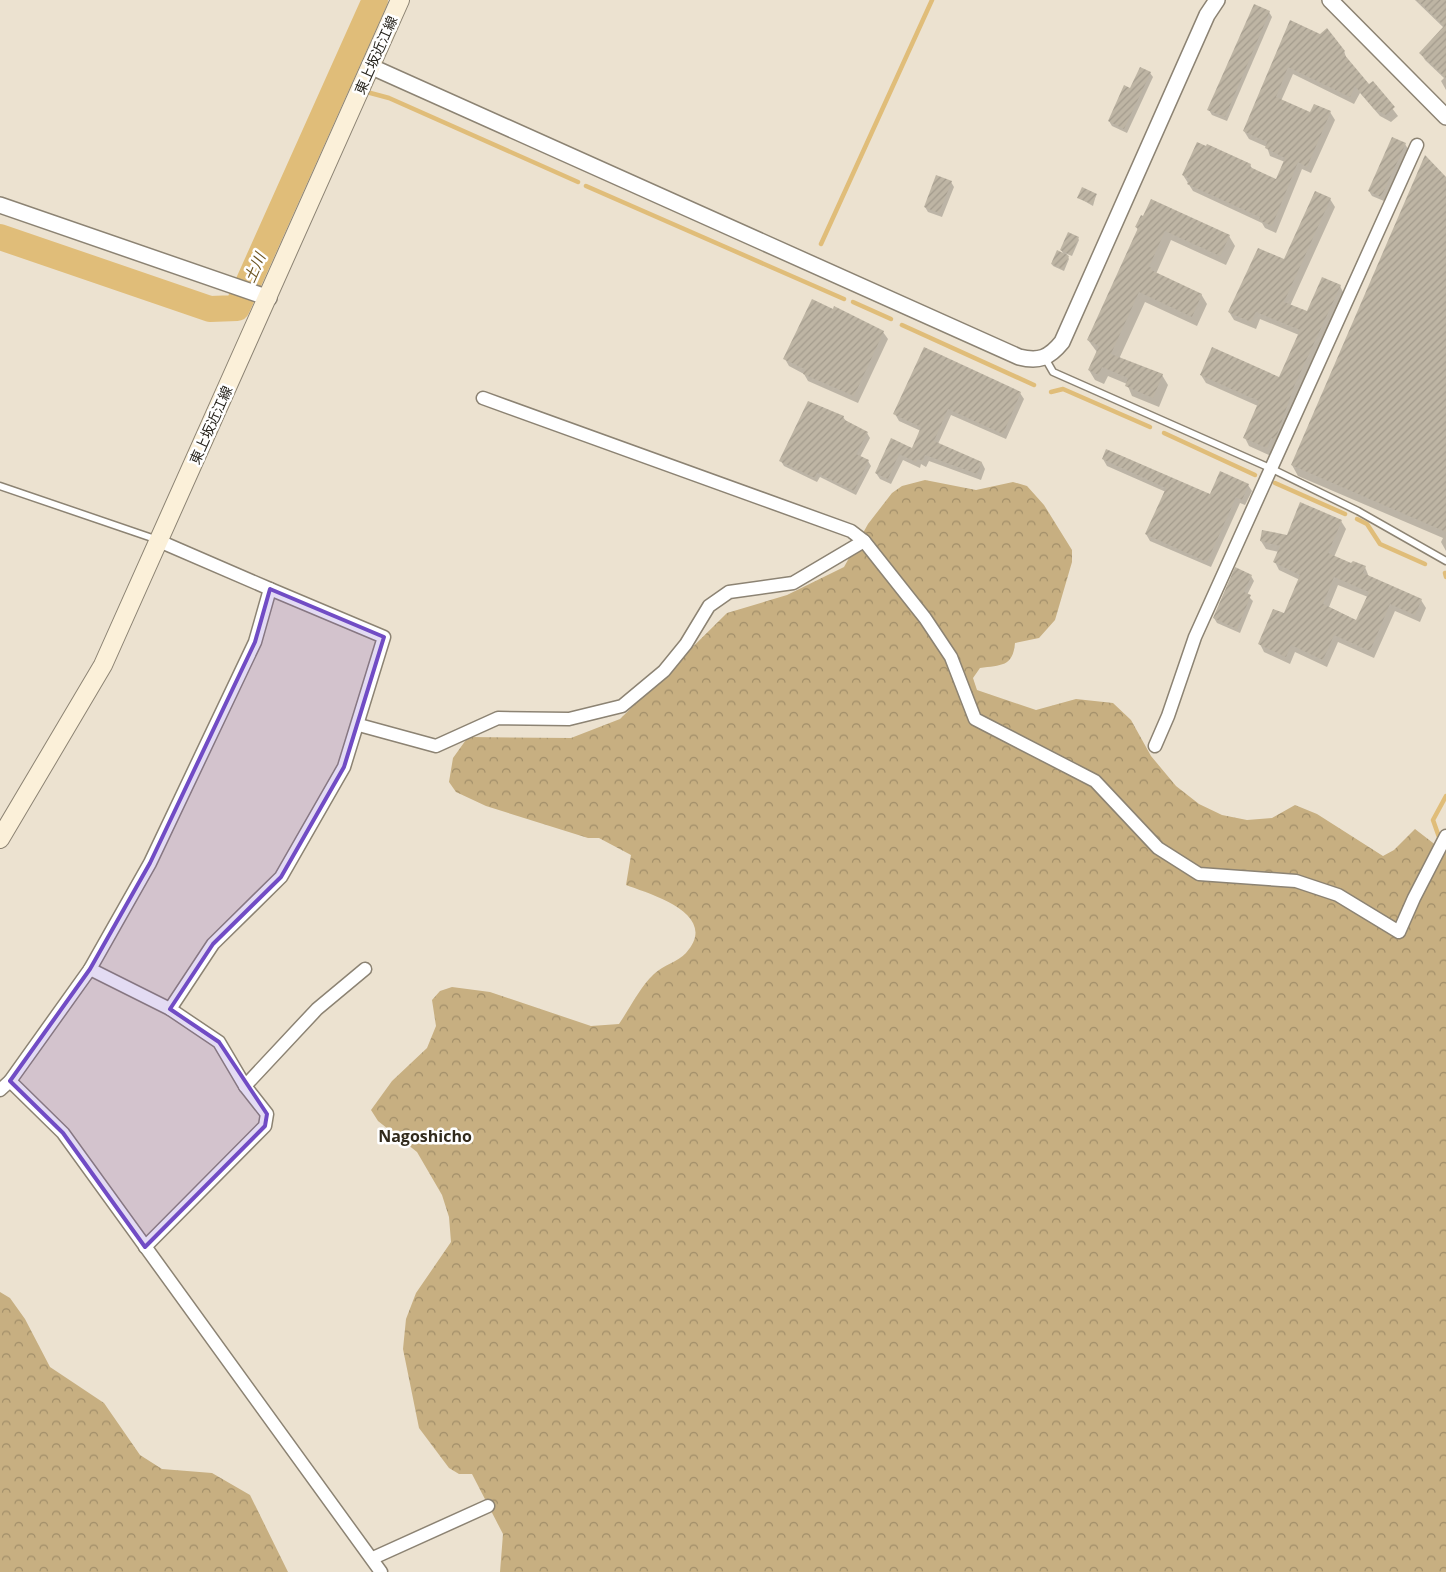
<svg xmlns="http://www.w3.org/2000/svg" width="1446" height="1572" viewBox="0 0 1446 1572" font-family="'Open Sans','Noto Sans JP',sans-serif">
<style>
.forest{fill:url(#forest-crowns)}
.shadow{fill:#0003;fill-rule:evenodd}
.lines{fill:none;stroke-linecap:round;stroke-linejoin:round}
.stream{stroke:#e0bd79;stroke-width:4.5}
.river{stroke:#e0bd79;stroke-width:26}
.building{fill:url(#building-hatch);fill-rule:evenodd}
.service-casing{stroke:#8c8373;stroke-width:9}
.minor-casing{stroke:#8c8373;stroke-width:15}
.tertiary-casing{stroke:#8c8373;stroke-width:18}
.secondary-casing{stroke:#8c8373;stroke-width:20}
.service{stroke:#fff;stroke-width:6}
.minor{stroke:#fff;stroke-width:12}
.tertiary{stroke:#fff;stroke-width:15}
.secondary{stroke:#fbf0d9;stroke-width:18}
.marked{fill:#714cc5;fill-opacity:0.2;stroke:#714cc5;stroke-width:4;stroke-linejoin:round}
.labels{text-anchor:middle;stroke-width:5;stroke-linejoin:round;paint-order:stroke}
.street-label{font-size:14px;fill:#26231c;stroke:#fff}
.water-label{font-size:15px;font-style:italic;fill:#6b5320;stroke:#fff}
.quarter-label{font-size:16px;font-weight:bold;fill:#312a1c;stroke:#fff}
</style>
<defs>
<pattern id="forest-crowns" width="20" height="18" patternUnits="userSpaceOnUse" patternTransform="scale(1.25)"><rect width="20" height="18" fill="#c7af81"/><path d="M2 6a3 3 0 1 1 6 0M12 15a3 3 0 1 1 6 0" fill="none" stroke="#a18e69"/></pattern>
<pattern id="building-hatch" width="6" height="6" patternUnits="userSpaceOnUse" patternTransform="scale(1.25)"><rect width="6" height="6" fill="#beb5a4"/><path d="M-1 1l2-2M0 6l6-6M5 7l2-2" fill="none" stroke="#a39b8d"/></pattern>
</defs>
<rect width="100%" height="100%" fill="#ece2d0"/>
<g class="forest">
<path d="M 925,480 L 976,490 L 1013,482 L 1027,486 L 1044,505 L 1072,550 L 1072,562 L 1055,620 L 1039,638 L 1015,643 C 1013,667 1001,665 980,668 L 973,678 L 977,690 L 1036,710 L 1076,699 L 1113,703 L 1131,720 L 1151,756 L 1176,786 L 1199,804 L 1222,815 L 1247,820 L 1272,818 L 1295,805 L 1317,814 L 1383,856 L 1394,850 L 1415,829 L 1446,853 L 1446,1572 L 500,1572 L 503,1534 L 472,1474 L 459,1474 L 449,1468 L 419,1428 L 403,1349 L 406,1319 L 416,1293 L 451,1242 L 449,1217 L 442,1195 L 417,1152 L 378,1121 L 371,1110 L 392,1081 L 427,1048 L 436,1026 L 432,1000 L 440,991 L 452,987 L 490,992 L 591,1026 L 619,1024 C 630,1008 640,987 654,974 C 663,965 678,962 686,953 C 721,914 650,894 626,885 L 631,855 L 599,838 L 588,838 L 486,806 L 456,792 L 449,782 L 453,758 L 468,737 L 571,738 L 620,719 L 727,613 L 787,595 L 844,567 L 868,524 L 892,493 L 902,486 Z"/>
<path d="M 0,1292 L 10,1298 L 25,1319 L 50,1367 L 104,1403 L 140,1455 L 162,1469 L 212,1473 L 250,1495 L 288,1572 L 0,1572 Z"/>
</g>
<g class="shadow">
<path d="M 1415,0 L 1446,0 L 1446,90 L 1441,81 L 1444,78 L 1425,60 L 1421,53 L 1444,28 Z"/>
<path d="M 1269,12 L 1272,17 L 1227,121 L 1212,115 L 1209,110 Z"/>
<path d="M 1291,22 L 1344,51 L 1347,60 L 1369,86 L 1373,83 L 1398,116 L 1391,122 L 1380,116 L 1360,93 L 1354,104 L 1293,74 L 1281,101 L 1311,114 L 1315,105 L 1330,112 L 1335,120 L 1311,173 L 1302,169 L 1276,233 L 1265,228 L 1262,223 L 1193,191 L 1183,175 L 1250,165 L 1253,170 L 1277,181 L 1285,162 L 1270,156 L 1267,147 L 1249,139 L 1244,131 Z"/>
<path d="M 1150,73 L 1153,77 L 1127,133 L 1112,126 L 1109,121 L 1131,90 Z"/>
<path d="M 1405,144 L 1408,149 L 1384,201 L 1372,196 L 1369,191 Z"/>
<path d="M 1446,179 L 1446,551 L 1441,542 L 1443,538 L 1298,476 L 1292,465 Z"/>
<path d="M 951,182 L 954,187 L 942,217 L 928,212 L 925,207 Z"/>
<path d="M 1096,195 L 1093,206 L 1079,198 Z"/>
<path d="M 1330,199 L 1335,207 L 1290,306 L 1308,313 L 1340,286 L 1344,294 L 1271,456 L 1249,446 L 1245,438 L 1258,406 L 1206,383 L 1201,375 L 1279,379 L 1299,335 L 1260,319 L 1256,329 L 1234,320 L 1229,312 L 1284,261 Z"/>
<path d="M 1136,227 L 1229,236 L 1235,246 L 1226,265 L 1171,240 L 1156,274 L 1201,294 L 1207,304 L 1197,326 L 1145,302 L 1119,359 L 1162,375 L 1168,385 L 1159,407 L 1132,396 L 1127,384 L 1108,376 L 1104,384 L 1095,380 L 1089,370 L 1097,352 L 1088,340 L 1138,230 Z"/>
<path d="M 1078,238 L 1079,240 L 1072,256 L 1067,254 L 1069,259 L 1064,271 L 1053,266 L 1052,264 L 1064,255 L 1061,250 Z"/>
<path d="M 883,332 L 888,339 L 858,403 L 808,381 L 804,374 L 789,366 L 785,359 Z"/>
<path d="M 1020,393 L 1024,399 L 1006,439 L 951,415 L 938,444 L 982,463 L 985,469 L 981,480 L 929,461 L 926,467 L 921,464 L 920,468 L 903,460 L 891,484 L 880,479 L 876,473 L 892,440 L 913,449 L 921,431 L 899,421 L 895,414 Z"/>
<path d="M 843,417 L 846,421 L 867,433 L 870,438 L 860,457 L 868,461 L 871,466 L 856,495 L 820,477 L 817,482 L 784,466 L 781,461 Z"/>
<path d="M 1103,459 L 1210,496 L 1248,485 L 1252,491 L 1245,505 L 1240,503 L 1211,567 L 1150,541 L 1146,534 L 1166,492 L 1107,466 Z"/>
<path d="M 1341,521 L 1346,529 L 1334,557 L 1352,565 L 1365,567 L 1369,577 L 1421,600 L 1426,608 L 1420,622 L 1395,611 L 1374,658 L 1338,642 L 1327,667 L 1295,652 L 1290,664 L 1264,652 L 1260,644 L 1285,615 L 1300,580 L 1279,570 L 1275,562 L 1279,552 L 1266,549 L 1261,541 L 1287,537 ZM 1338,585 L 1368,597 L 1357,621 L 1329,607 Z"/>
<path d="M 1251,576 L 1254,581 L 1247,595 L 1253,601 L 1240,633 L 1217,623 L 1214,618 Z"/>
</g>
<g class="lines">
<g class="stream">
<path d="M 338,82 L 355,88"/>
<path d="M 363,91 L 389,98 L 578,182"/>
<path d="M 586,186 L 844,299"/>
<path d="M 821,244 L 932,0"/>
<path d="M 853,302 L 891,319"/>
<path d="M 902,325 L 1034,385"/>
<path d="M 1051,392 L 1063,389 L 1150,427"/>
<path d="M 1164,433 L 1255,475"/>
<path d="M 1275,483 L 1345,514"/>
<path d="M 1357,519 L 1367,524 L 1380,544 L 1425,564"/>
<path d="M 1445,573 L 1446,577"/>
<path d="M 1439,837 L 1433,820 L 1446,796"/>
</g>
<path class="river" d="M 0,237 L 210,309 L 237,308 L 375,0"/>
</g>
<g class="building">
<path d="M 1417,0 L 1446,0 L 1446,78 L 1419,53 L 1444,26 Z"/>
<path d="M 1254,4 L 1270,11 L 1225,117 L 1207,110 Z"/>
<path d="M 1290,20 L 1320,34 L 1327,28 L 1345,51 L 1343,53 L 1369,84 L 1373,81 L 1395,107 L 1386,115 L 1374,109 L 1355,86 L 1350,97 L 1288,67 L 1276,97 L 1310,112 L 1314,104 L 1331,111 L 1307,167 L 1298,162 L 1272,226 L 1259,220 L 1260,217 L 1187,184 L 1190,179 L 1182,175 L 1197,142 L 1206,146 L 1207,144 L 1251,164 L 1250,167 L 1276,179 L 1285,158 L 1265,148 L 1267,142 L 1243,131 Z"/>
<path d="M 1140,67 L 1151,72 L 1124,129 L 1108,121 L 1124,85 L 1130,88 Z"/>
<path d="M 1392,137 L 1406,143 L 1381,197 L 1368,191 Z"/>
<path d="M 1425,155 L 1446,177 L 1446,532 L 1291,465 Z"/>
<path d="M 936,175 L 952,181 L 939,213 L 924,207 Z"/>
<path d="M 1082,187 L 1097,194 L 1092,204 L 1077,198 Z"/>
<path d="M 1315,191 L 1331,198 L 1284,302 L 1307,311 L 1322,277 L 1341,285 L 1295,384 L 1275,440 L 1271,438 L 1267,448 L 1243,438 L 1259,401 L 1200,375 L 1212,347 L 1279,377 L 1300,330 L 1256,312 L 1251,322 L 1228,312 L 1258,248 L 1284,259 Z"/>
<path d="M 1151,199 L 1230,235 L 1220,256 L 1165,231 L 1149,267 L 1152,268 L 1151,270 L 1202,294 L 1192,317 L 1139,292 L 1111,354 L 1163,374 L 1153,398 L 1125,386 L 1128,378 L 1102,367 L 1099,375 L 1088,370 L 1099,346 L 1087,340 L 1138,228 L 1135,227 L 1141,215 L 1143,216 Z"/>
<path d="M 1068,232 L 1079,237 L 1071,255 L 1060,250 Z"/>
<path d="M 1057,250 L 1069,256 L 1063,269 L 1051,264 Z"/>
<path d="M 812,299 L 833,309 L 834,306 L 884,331 L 854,396 L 803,374 L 805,369 L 783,359 Z"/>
<path d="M 924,347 L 1021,392 L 1003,434 L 948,409 L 934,441 L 982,462 L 977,474 L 925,455 L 923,461 L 918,459 L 916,462 L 899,454 L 888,479 L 875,473 L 891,438 L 912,448 L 921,427 L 893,414 Z"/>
<path d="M 808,401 L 844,416 L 843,419 L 868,432 L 856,454 L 869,460 L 854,491 L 817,473 L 815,478 L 779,461 Z"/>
<path d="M 1106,449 L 1210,494 L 1220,471 L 1249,484 L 1242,500 L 1236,497 L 1207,562 L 1145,534 L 1166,488 L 1102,459 Z"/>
<path d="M 1300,502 L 1342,520 L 1328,553 L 1351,563 L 1353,561 L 1366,566 L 1363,573 L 1422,599 L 1415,615 L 1390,604 L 1370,651 L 1334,635 L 1323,660 L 1291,645 L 1286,657 L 1258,644 L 1273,609 L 1284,613 L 1300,575 L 1273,562 L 1280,546 L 1260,541 L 1262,530 L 1287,535 ZM 1334,577 L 1369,592 L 1356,620 L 1323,604 Z"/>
<path d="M 1235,567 L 1252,575 L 1244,592 L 1251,595 L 1237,629 L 1213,618 Z"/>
</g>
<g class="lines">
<g class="service-casing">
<g id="service">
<path d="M 1045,358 L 1053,372 L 1270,468 L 1358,511 L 1446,561"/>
<path d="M 0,486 L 158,540"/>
</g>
</g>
<g class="minor-casing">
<g id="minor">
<path d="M 483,398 L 851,531 L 864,541 L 925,618 L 951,657 L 975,719 L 1095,781 L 1158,848 L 1199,874 L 1296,881 L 1338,895 L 1399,932 L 1414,898 L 1446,836"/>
<path d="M 359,725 L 436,746 L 498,718 L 569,719 L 622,706 L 664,671 L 686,644 L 709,606 L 729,592 L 793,583 L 864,541"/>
<path d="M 1155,746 L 1168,716 L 1195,637 L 1417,145"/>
<path d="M 90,969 L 170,1009 L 219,1042 L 245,1086 L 267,1114 L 265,1126 L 145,1247"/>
<path d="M 170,1009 L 213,944 L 281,877 L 344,767 L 384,637 L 270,589"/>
<path d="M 10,1081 L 63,1133 L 381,1572"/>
<path d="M 245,1086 L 317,1009 L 365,969"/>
<path d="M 0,1090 L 10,1081 L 90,969 L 150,863 L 255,642 L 270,589 L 159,541"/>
<path d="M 373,1558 L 488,1506"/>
</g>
</g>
<g class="tertiary-casing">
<g id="tertiary">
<path d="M 1330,0 L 1446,117"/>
<path d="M 372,67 L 1019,357 C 1039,362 1049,358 1062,342 L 1207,15 L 1217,0"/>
<path d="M 0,205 L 269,298"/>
</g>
</g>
<g class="secondary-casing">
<path id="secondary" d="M 0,839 L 103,665 L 400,0"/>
</g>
<use href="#service" class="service"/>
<use href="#minor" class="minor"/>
<use href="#tertiary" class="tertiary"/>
<use href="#secondary" class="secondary"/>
</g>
<path class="marked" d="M 270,589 L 384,637 L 344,767 L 281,877 L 213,944 L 170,1009 L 219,1042 L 267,1114 L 265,1126 L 145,1247 L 63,1133 L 10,1081 L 90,969 L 150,863 L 255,642 Z"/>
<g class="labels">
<g class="street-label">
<text transform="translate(376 55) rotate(-66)" y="5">東上坂近江線</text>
<text transform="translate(211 425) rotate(-66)" y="5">東上坂近江線</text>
</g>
<g class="water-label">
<text transform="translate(255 268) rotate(-66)" y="5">土川</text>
</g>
<g class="quarter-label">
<text x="425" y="1142">Nagoshicho</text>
</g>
</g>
</svg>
